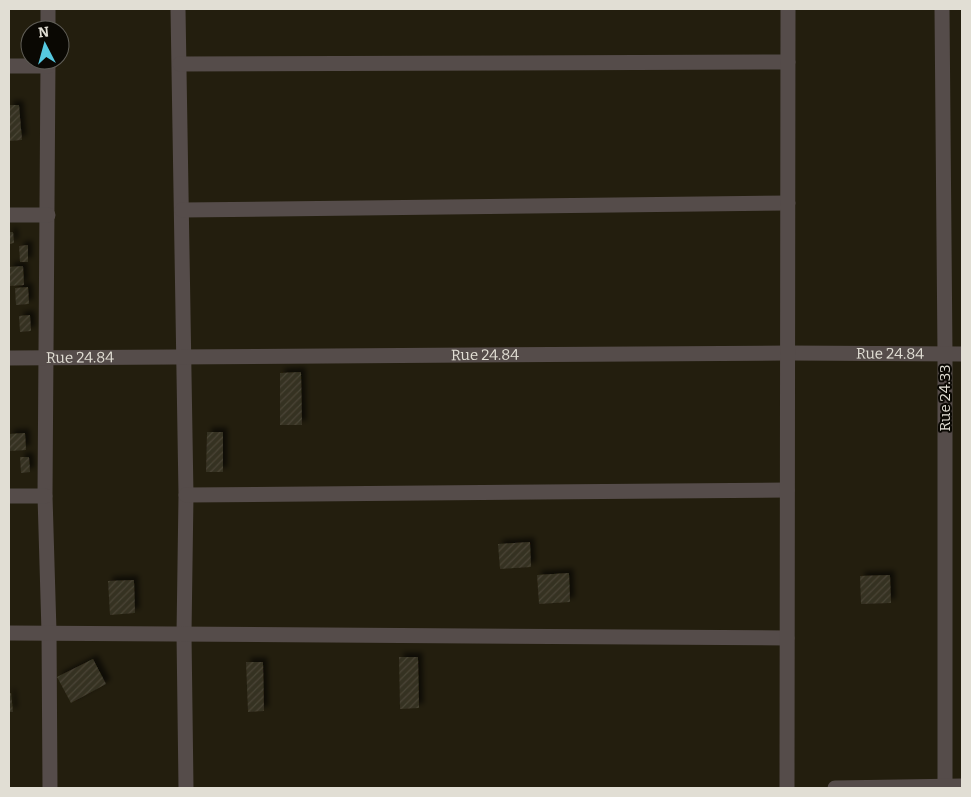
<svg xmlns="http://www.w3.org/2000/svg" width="971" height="797" viewBox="0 0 971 797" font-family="Bitter,serif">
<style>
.building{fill:url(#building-hatch);filter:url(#shadow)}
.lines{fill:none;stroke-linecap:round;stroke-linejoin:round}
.minor{stroke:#554c4a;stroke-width:15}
.labels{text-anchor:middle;stroke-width:4;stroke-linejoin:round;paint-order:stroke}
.street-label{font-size:15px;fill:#e1ded4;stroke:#0a0803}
</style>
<defs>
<pattern id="building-hatch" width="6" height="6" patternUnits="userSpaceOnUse" patternTransform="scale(1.25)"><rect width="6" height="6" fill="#363121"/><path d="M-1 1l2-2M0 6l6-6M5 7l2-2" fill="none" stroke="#494536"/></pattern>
<filter id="shadow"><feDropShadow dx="4.5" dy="-4.5" stdDeviation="2.5" flood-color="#0009"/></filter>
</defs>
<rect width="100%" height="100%" fill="#231e0e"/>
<g class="building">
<path d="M 9,105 L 19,105 L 22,140 L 9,141 Z"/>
<path d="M 9,232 L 13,232 L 14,243 L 9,244 Z"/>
<path d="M 28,245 L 28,262 L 20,262 L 19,246 Z"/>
<path d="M 23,266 L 24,285 L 9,286 L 9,267 Z"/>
<path d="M 28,287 L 29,304 L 16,305 L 15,288 Z"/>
<path d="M 30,315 L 31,331 L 20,332 L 19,316 Z"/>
<path d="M 301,372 L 302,425 L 280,425 L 280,373 Z"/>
<path d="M 207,432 L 223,432 L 223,472 L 206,472 Z"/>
<path d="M 25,433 L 26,450 L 9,451 L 9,434 Z"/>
<path d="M 20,457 L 29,457 L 30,472 L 21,473 Z"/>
<path d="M 530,542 L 531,567 L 500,569 L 498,544 Z"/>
<path d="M 569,573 L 570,602 L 539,604 L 537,575 Z"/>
<path d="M 890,575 L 891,603 L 861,604 L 860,576 Z"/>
<path d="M 134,580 L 135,613 L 110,615 L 108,581 Z"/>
<path d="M 399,657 L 418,657 L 419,708 L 400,709 Z"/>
<path d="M 93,659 L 106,684 L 71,703 L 57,677 Z"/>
<path d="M 246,662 L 263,662 L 264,711 L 248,712 Z"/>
<path d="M 9,693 L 11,693 L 13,712 L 9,712 Z"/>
</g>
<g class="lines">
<g class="minor">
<path d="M 48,9 L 48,30"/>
<path d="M 178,9 L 186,495 L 184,634 L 186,788"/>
<path d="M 942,9 L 945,355 L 945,788"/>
<path d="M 48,60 L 45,496 L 49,632 L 50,788"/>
<path d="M 180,64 L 788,62"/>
<path d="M 9,66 L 48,66"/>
<path d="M 182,210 L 788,203"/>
<path d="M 9,215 L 48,215"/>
<path id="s1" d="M 9,358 L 788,353 L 962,354"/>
<path d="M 186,495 L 787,490"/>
<path d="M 9,496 L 45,496"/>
<path d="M 9,633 L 787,638"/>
<path d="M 787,788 L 788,9"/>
<path d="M 835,788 L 962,786"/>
</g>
</g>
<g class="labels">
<g class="street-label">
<text dy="5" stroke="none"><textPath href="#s1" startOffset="881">Rue 24.84</textPath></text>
<text dy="5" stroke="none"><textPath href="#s1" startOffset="476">Rue 24.84</textPath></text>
<text dy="5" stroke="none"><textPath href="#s1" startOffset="71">Rue 24.84</textPath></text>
<text transform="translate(945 398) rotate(-90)" y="5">Rue 24.33</text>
</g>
</g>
<rect width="971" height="797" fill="none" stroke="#e1ded4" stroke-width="20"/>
<g transform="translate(45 45) rotate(354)"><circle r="24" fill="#0a0803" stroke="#605e57"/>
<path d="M0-4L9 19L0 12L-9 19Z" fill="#56c9e0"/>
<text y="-8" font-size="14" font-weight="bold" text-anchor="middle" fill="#e1ded4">N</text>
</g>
</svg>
